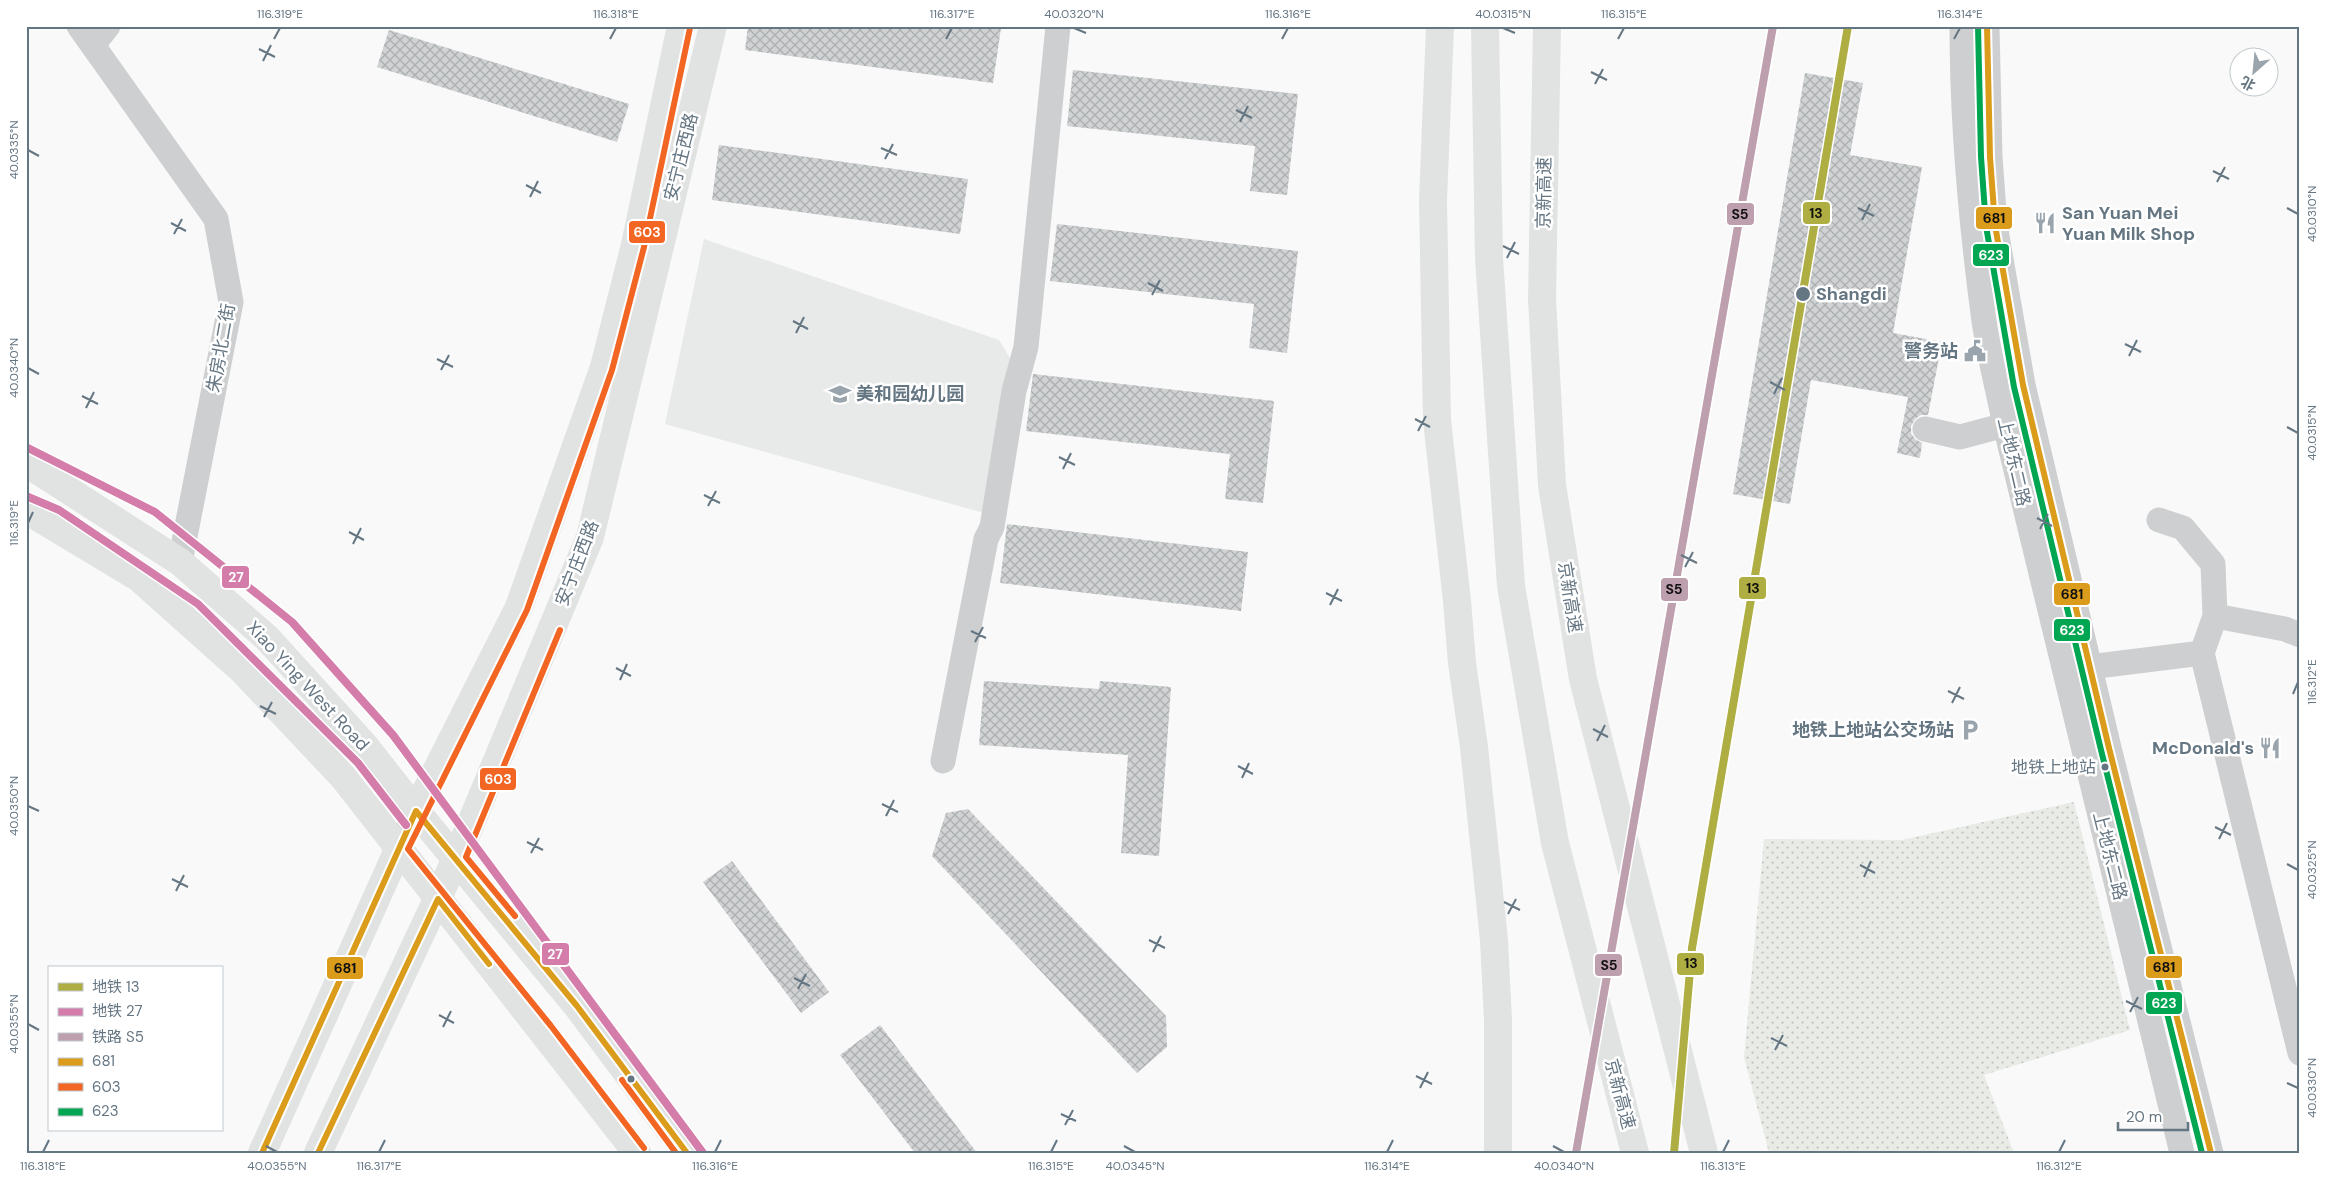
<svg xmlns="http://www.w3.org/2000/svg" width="2326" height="1179" viewBox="0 0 2326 1179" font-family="'DM Sans','Noto Sans SC',sans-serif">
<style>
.built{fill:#e8e9e9}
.park{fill:url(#park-dots)}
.building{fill:url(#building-cross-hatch)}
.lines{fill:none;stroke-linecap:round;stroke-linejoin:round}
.minor{stroke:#cecfd0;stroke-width:25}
.major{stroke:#e1e2e2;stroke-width:28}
.highway{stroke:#e1e2e2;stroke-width:28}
.bus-1-casing{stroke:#fff;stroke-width:10}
.bus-2-casing{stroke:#fff;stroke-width:10}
.bus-3-casing{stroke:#fff;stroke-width:10}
.bus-1{stroke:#da9c1a;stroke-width:6}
.bus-2{stroke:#f26522;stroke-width:6}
.bus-3{stroke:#00a651;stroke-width:6}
.rail-1-casing{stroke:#fff;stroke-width:11}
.rail-1{stroke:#be9fae;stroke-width:8}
.metro-1-casing{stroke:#fff;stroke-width:11}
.metro-2-casing{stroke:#fff;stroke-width:11}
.metro-1{stroke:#afae42;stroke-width:8}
.metro-2{stroke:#d47daa;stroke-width:8}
.ticks{fill:none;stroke:#657683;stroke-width:2}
.stop-dot{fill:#657683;stroke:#fff;stroke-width:2}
.labels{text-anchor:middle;stroke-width:5;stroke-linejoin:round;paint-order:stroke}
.bus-label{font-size:17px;fill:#657683;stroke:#fff;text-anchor:end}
.street-label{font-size:18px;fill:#657683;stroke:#fff}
.poi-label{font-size:18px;font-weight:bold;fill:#657683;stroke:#fff;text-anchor:end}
.stop-label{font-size:18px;font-weight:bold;fill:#657683;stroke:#fff;text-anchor:start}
.line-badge{stroke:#fff;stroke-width:2}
.badge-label{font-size:14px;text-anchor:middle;font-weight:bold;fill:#fff}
.pale-badge-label{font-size:14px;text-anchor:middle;font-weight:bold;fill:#111}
.neatline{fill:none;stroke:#657683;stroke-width:2}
.ticks-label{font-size:12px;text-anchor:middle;fill:#657683}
</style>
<defs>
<pattern id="park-dots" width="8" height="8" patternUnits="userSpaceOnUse" patternTransform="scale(1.25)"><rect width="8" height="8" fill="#e8ebe6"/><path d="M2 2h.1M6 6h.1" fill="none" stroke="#c0c3c0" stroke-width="1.8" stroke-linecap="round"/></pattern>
<pattern id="building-cross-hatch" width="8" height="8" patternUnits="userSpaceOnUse" patternTransform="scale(1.25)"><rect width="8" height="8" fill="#d0d2d3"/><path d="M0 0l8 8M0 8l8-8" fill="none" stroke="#acafb1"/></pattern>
</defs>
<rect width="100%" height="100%" fill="#f9f9f9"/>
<path class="built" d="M 704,239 L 999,340 L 1014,365 L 984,513 L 665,424 Z"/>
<path class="park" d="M 2074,802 L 2130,1030 L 1984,1075 L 2014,1153 L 1769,1153 L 1744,1057 L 1764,839 L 1902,840 Z"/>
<g class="building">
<path d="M 748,26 L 985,26 L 1001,28 L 993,83 L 745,50 Z"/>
<path d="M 389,30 L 629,104 L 617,142 L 377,67 Z"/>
<path d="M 1073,70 L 1298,94 L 1287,195 L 1250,191 L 1255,146 L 1067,126 Z"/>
<path d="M 1805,73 L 1863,83 L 1850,155 L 1922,167 L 1893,333 L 1942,342 L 1928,415 L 1921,415 L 1915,419 L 1911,426 L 1911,433 L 1915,439 L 1922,443 L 1920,458 L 1897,453 L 1908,397 L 1811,380 L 1790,504 L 1733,494 Z"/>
<path d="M 719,145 L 968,179 L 960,234 L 712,200 Z"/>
<path d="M 1057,224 L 1298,251 L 1287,353 L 1249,348 L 1254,304 L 1050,281 Z"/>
<path d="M 1033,374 L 1274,401 L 1263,503 L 1225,499 L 1230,454 L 1026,431 Z"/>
<path d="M 1007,524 L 1248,552 L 1241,611 L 1000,583 Z"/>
<path d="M 984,681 L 1099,689 L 1100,681 L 1171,687 L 1159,856 L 1121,853 L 1128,755 L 979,745 Z"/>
<path d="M 968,809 L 1166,1016 L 1167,1047 L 1137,1073 L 932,856 L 946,813 Z"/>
<path d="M 732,861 L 829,992 L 801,1013 L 703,882 Z"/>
<path d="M 880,1025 L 977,1153 L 915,1153 L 840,1055 Z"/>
</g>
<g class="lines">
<g class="minor">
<path d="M 79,26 L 216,219 L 231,302 L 180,562"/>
<path d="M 1962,26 C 1962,124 1971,224 1984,321 C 1989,355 1998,390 2005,425 L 2182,1153"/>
<path d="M 1987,26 L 1990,157 L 1995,225 L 2023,385 L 2109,748 L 2211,1153"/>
<path d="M 93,45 L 108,26"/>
<path d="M 1925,429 L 1960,437 L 2005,425"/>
<path d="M 2159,520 L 2183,528 L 2213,564 L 2215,616 L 2202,653 L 2300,1053"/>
<path d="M 2215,616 L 2285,629 L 2300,635"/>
<path d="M 2089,667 L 2202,653"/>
<path d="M 943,761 L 986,539 L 992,527 L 1014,391 L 1026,347 L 1058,26"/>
<path d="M 398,850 L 416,811"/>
</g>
<g class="major">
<path d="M 26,463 L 180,562 L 267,638 L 365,746 L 416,811 L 577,1006 L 687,1153"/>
<path d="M 26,510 L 139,578 L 242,670 L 343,777 L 637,1153"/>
<path d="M 416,811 L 519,607 L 604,367 L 635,245 L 681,26"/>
<path d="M 262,1153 L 398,850"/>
<path d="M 318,1153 L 456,859 L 590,537 L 713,26"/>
</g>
<g class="highway">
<path d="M 1440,26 L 1433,200 L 1437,420 L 1457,601 L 1462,663 L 1474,747 L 1494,940 L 1498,1020 L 1498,1153"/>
<path d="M 1485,26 L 1489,258 L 1511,586 L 1555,843 L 1635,1153"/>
<path d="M 1547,26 L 1542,299 L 1552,485 L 1583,679 L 1704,1153"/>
</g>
<g class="bus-1-casing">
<g id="bus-1">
<path d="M 1987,26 L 1990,157 L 1995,225 L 2023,385 L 2109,748 L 2211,1153"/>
<path d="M 262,1153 L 416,811 L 577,1006 L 687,1153"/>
<path d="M 318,1153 L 438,899 L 489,964"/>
</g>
</g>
<g class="bus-2-casing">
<g id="bus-2">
<path d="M 515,916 L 466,857 L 560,630"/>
<path d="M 622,1080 L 676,1153"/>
<path d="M 644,1148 L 551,1026 L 408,849 L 527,610 L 612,370 L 644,247 L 690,28"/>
</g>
</g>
<g class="bus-3-casing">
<path id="bus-3" d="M 1978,26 L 1981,157 L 1986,226 L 2014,387 L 2101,750 L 2202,1153"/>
</g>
<use href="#bus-1" class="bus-1"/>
<use href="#bus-2" class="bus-2"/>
<use href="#bus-3" class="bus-3"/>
<g class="rail-1-casing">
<path id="rail-1" d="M 1576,1153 L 1773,26"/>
</g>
<use href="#rail-1" class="rail-1"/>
<g class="metro-1-casing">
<path id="metro-1" d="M 1674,1153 L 1692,948 L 1848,26"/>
</g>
<g class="metro-2-casing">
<g id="metro-2">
<path d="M 26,447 L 155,512 L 292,622 L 393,735 L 703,1153"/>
<path d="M 26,496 L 59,510 L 198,604 L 358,763 L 406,825"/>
</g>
</g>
<use href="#metro-1" class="metro-1"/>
<use href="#metro-2" class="metro-2"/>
</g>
<path class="ticks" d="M 1074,28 L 1086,33M 1503,28 L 1515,33M 274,39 L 280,28M 610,39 L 616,28M 946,39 L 952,28M 1282,39 L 1288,28M 1618,39 L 1624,28M 1954,39 L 1960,28M 259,49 L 275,57M 263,61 L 271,45M 1591,72 L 1607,80M 1595,84 L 1603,69M 1236,110 L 1252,118M 1240,122 L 1248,106M 881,148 L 897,155M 28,150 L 39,156M 885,159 L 893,144M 2213,171 L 2229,179M 2217,182 L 2225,167M 526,185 L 541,193M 530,197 L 538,181M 1858,208 L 1874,216M 2287,208 L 2298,214M 1862,220 L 1870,204M 171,223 L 186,231M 174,234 L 182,219M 1503,246 L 1519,254M 1507,258 L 1515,242M 1148,283 L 1163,291M 1152,295 L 1160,280M 793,321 L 808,329M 796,333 L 804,317M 2125,344 L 2141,352M 2129,356 L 2137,340M 437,359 L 453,367M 28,368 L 39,374M 441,370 L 449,355M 1770,382 L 1785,390M 1774,394 L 1782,378M 82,396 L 98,404M 86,408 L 94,392M 1415,419 L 1430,427M 2287,427 L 2298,433M 1418,431 L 1426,416M 1059,457 L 1075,465M 1063,469 L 1071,453M 704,495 L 720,503M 708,506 L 716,491M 2037,518 L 2052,526M 28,523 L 33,512M 2040,529 L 2048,514M 349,532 L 364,540M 353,544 L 361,528M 1681,555 L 1697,563M 1685,567 L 1693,552M 1326,593 L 1342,601M 1330,605 L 1338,589M 971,631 L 986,638M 975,642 L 983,627M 616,668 L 631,676M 620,680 L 627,664M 1948,691 L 1964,699M 2293,694 L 2298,682M 1952,703 L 1960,687M 260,706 L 276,714M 264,717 L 272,702M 1593,729 L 1608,737M 1597,741 L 1605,725M 1238,766 L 1253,774M 1242,778 L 1249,763M 882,804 L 898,812M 28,806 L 39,811M 886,816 L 894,800M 2215,827 L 2231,835M 2219,839 L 2227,823M 527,842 L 543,850M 531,853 L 539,838M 2287,864 L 2298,870M 1860,865 L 1875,873M 1864,877 L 1871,861M 172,879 L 188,887M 176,891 L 184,875M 1504,902 L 1520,910M 1508,914 L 1516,899M 1149,940 L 1165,948M 1153,952 L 1161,936M 794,978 L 810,986M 798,989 L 806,974M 2126,1001 L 2142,1009M 2130,1012 L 2138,997M 439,1015 L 454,1023M 28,1024 L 39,1030M 443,1027 L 451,1011M 1771,1038 L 1787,1046M 1775,1050 L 1783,1035M 1416,1076 L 1432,1084M 2287,1083 L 2298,1088M 1420,1088 L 1428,1072M 1061,1114 L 1076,1121M 1065,1125 L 1073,1110M 266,1146 L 277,1152M 1124,1146 L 1135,1152M 1553,1146 L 1564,1152M 43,1152 L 49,1140M 379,1152 L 385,1140M 715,1152 L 721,1140M 1051,1152 L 1057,1140M 1387,1152 L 1393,1140M 1723,1152 L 1729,1140M 2059,1152 L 2065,1140"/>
<defs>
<g id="restaurant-bare" transform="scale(1.725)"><path d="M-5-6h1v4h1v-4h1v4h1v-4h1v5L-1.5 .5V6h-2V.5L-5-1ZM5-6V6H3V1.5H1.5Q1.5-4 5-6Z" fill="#99a4ac" stroke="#fff" stroke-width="2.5" paint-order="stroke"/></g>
<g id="civic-bare" transform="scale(1.725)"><path d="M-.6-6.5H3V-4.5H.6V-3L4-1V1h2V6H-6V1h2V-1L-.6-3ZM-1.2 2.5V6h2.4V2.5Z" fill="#99a4ac" stroke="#fff" stroke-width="2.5" paint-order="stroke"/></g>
<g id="school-bare" transform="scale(1.725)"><path d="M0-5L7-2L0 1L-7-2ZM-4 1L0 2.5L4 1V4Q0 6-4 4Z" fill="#99a4ac" stroke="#fff" stroke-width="2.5" paint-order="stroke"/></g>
<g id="parking-bare" transform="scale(1.725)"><path d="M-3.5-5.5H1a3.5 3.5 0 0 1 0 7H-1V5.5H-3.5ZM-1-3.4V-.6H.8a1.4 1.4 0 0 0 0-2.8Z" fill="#99a4ac" stroke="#fff" stroke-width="2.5" paint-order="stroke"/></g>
</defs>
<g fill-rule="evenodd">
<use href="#restaurant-bare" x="2045" y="223"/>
<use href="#civic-bare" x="1975" y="351"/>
<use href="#school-bare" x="840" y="394"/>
<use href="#parking-bare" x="1970" y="730"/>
<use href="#restaurant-bare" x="2270" y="748"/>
</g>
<g class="stop-dot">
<circle cx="1803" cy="294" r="8"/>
<circle cx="2105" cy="767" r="4.5"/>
<circle cx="631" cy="1079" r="4.5"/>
</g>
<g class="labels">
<g class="bus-label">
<text x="2096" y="773">地铁上地站</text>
</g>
<g class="street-label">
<text transform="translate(681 157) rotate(-76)" y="6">安宁庄西路</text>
<text transform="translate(1544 193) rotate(-89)" y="6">京新高速</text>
<text transform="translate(221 348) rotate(-80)" y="6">朱房北二街</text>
<text transform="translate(2014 462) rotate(77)" y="6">上地东二路</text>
<text transform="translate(577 563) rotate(-69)" y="6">安宁庄西路</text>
<text transform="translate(1570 597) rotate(81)" y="6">京新高速</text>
<text transform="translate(308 686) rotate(47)" y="6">Xiao Ying West Road</text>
<text transform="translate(2110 856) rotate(76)" y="6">上地东二路</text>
<text transform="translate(1620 1094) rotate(75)" y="6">京新高速</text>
</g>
<g class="poi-label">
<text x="2062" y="219" text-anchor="start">San Yuan Mei<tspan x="2062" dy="21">Yuan Milk Shop</tspan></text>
<text x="1958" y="357">警务站</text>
<text x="856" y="400" text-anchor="start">美和园幼儿园</text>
<text x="1954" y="736">地铁上地站公交场站</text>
<text x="2254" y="754">McDonald's</text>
</g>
<g class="stop-label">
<text x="1816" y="300">Shangdi</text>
</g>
</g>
<g class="line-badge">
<rect x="1802" y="201" width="29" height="24" rx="5" fill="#afae42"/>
<rect x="1726" y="202" width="29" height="24" rx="5" fill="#be9fae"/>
<rect x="1975" y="206" width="38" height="24" rx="5" fill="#da9c1a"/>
<rect x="628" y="220" width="38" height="24" rx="5" fill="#f26522"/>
<rect x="1972" y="243" width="38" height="24" rx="5" fill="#00a651"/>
<rect x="221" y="565" width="29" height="24" rx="5" fill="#d47daa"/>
<rect x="1738" y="576" width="29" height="24" rx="5" fill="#afae42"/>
<rect x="1660" y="577" width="29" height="25" rx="5" fill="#be9fae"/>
<rect x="2053" y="582" width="38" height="24" rx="5" fill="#da9c1a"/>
<rect x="2053" y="618" width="38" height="24" rx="5" fill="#00a651"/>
<rect x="479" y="767" width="38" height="24" rx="5" fill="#f26522"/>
<rect x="541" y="942" width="29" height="24" rx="5" fill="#d47daa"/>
<rect x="1676" y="952" width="29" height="24" rx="5" fill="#afae42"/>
<rect x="1594" y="953" width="29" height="24" rx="5" fill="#be9fae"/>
<rect x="2145" y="955" width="38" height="24" rx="5" fill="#da9c1a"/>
<rect x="326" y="956" width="38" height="24" rx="5" fill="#da9c1a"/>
<rect x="2145" y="991" width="38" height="24" rx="5" fill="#00a651"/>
</g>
<g class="badge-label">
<text x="647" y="237">603</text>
<text x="1991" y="260">623</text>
<text x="236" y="582">27</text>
<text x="2072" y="635">623</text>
<text x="498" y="784">603</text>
<text x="555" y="959">27</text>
<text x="2164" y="1008">623</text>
</g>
<g class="pale-badge-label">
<text x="1816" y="218">13</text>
<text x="1740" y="219">S5</text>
<text x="1994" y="223">681</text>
<text x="1753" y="593">13</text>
<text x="1674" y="594">S5</text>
<text x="2072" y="599">681</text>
<text x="1691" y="968">13</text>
<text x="1609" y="970">S5</text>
<text x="2164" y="972">681</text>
<text x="345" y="973">681</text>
</g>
<rect width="2326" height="1179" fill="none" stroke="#ffffff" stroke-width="55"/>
<rect x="48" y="966" width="175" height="165" fill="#ffffff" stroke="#c1c8cd"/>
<rect x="58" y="983" width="25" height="8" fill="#afae42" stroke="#c1c8cd"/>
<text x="92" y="992" font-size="15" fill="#657683">地铁 13</text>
<rect x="58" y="1008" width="25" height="8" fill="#d47daa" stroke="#c1c8cd"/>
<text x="92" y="1016" font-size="15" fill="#657683">地铁 27</text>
<rect x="58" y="1033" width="25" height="8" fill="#be9fae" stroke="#c1c8cd"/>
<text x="92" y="1042" font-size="15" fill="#657683">铁路 S5</text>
<rect x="58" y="1058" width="25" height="8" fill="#da9c1a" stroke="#c1c8cd"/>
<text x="92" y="1066" font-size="15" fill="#657683">681</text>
<rect x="58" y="1083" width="25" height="8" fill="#f26522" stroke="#c1c8cd"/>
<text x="92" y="1092" font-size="15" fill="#657683">603</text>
<rect x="58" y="1108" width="25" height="8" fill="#00a651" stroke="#c1c8cd"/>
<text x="92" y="1116" font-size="15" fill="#657683">623</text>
<g transform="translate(2254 72) rotate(207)"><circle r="24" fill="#ffffff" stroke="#c1c8cd"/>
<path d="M0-4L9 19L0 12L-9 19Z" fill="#99a4ac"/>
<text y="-8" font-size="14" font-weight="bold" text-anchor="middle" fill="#657683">北</text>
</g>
<path d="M2118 1122v8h70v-8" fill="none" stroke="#657683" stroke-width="2.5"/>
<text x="2126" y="1122" font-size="15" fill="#657683" stroke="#ffffff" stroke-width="4" paint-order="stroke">20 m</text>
<rect x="28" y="28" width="2270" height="1124" class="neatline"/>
<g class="ticks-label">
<text x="280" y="18">116.319°E</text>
<text x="616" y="18">116.318°E</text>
<text x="952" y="18">116.317°E</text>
<text x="1074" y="18">40.0320°N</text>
<text x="1288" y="18">116.316°E</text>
<text x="1503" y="18">40.0315°N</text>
<text x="1624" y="18">116.315°E</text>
<text x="1960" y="18">116.314°E</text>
<text transform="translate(14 150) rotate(-90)" y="4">40.0335°N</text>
<text transform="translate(2312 214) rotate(-90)" y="4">40.0310°N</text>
<text transform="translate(14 368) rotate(-90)" y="4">40.0340°N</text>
<text transform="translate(2312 433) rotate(-90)" y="4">40.0315°N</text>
<text transform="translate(14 523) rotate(-90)" y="4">116.319°E</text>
<text transform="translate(2312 682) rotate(-90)" y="4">116.312°E</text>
<text transform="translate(14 806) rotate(-90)" y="4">40.0350°N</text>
<text transform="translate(2312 870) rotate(-90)" y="4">40.0325°N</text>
<text transform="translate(14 1024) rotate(-90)" y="4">40.0355°N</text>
<text transform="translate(2312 1088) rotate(-90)" y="4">40.0330°N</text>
<text x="43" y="1170">116.318°E</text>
<text x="277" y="1170">40.0355°N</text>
<text x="379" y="1170">116.317°E</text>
<text x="715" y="1170">116.316°E</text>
<text x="1051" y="1170">116.315°E</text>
<text x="1135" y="1170">40.0345°N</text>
<text x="1387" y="1170">116.314°E</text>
<text x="1564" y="1170">40.0340°N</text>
<text x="1723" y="1170">116.313°E</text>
<text x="2059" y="1170">116.312°E</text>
</g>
</svg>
